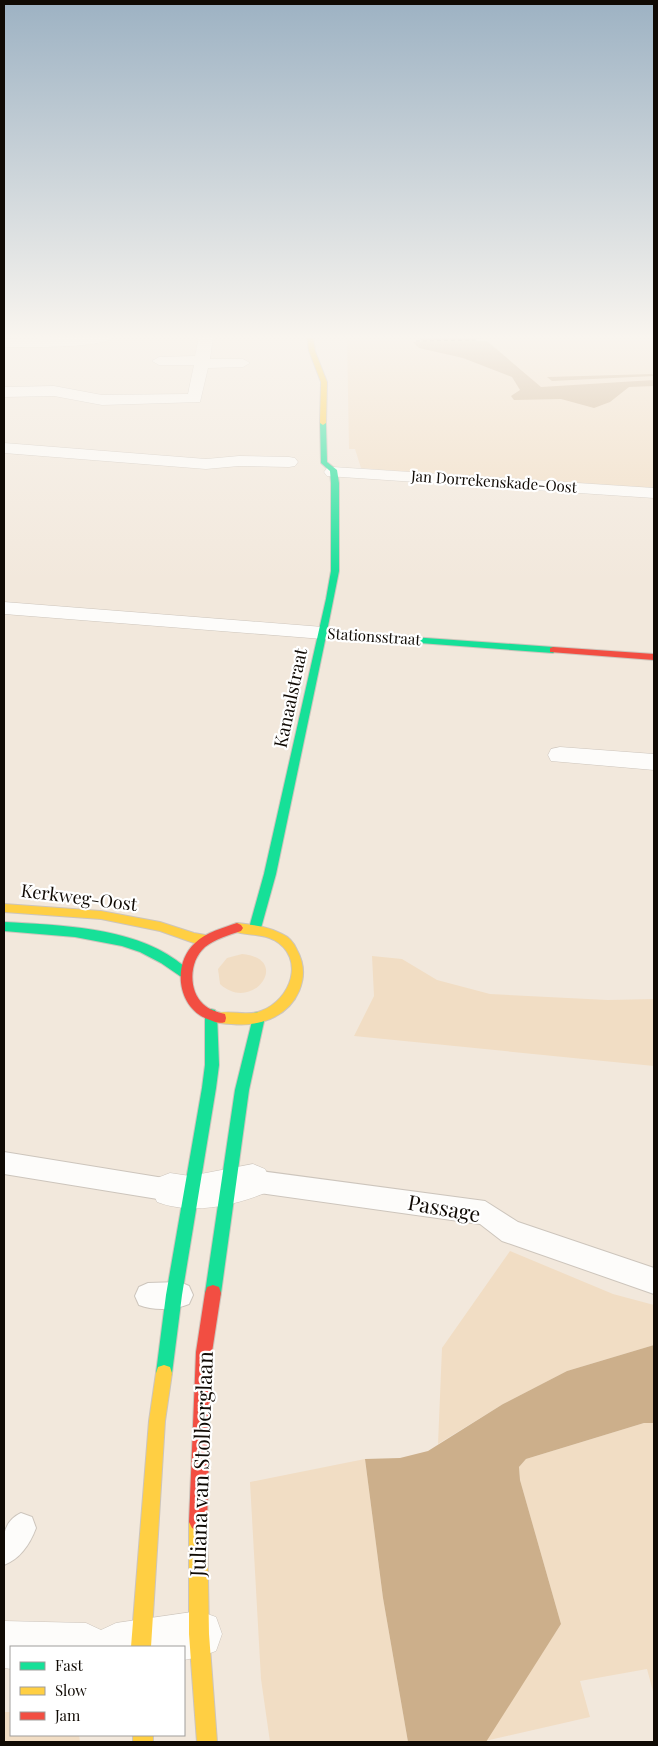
<svg xmlns="http://www.w3.org/2000/svg" width="658" height="1746" viewBox="0 0 658 1746" font-family="'Playfair Display',serif">
<style>
.green{fill:#f1ddc4}
.water{fill:#ccaf8b}
.lines{fill:none;stroke-linecap:round;stroke-linejoin:round}
.ferry{stroke:#5a3f1a;stroke-width:1;stroke-dasharray:4 3;stroke-linecap:butt}
.lane-casing{stroke:#cdc5bc;stroke-width:2}
.street-casing{stroke:#cdc5bc;stroke-width:1}
.fast-casing{stroke:#cdc5bc;stroke-width:2}
.slow-casing{stroke:#cdc5bc;stroke-width:2}
.jam-casing{stroke:#cdc5bc;stroke-width:2}
.lane{fill:#fdfcfa;fill-rule:evenodd}
.street{fill:#fdfcfa;fill-rule:evenodd}
.fast{fill:#16e098;fill-rule:evenodd}
.slow{fill:#ffcf43;fill-rule:evenodd}
.jam{fill:#f24e42;fill-rule:evenodd}
.labels{text-anchor:middle;stroke-width:4.5;stroke-linejoin:round;paint-order:stroke}
.far-street-label{font-size:15px;fill:#100a04;stroke:#fff}
.street-label{font-size:18px;fill:#100a04;stroke:#fff}
.near-street-label{font-size:21px;fill:#100a04;stroke:#fff}
</style>
<rect width="100%" height="100%" fill="#f2e8dc"/>
<g class="green">
<path d="M 347,337 L 654,337 L 654,493 L 361,468 L 355,449 L 349,449 Z"/>
<path d="M 242,954 C 293,959 252,1014 220,984 L 218,969 L 227,958 Z"/>
<path d="M 372,956 L 402,959 L 437,980 L 490,994 L 608,1000 L 654,999 L 654,1066 L 354,1036 L 374,996 Z"/>
<path d="M 510,1251 L 613,1294 L 654,1305 L 654,1345 L 567,1371 L 503,1404 L 438,1444 L 442,1348 Z"/>
<path d="M 644,1423 L 654,1423 L 654,1695 L 647,1669 L 580,1681 L 590,1717 L 485,1741 L 561,1624 L 520,1480 L 519,1467 L 526,1459 Z"/>
<path d="M 365,1459 L 383,1598 L 408,1742 L 270,1742 L 261,1679 L 250,1482 Z"/>
<path d="M 4,1712 L 11,1712 L 11,1735 L 79,1735 L 80,1742 L 4,1742 Z"/>
</g>
<g class="water">
<path d="M 420,337 L 482,337 L 484,339 L 473,339 L 474,341 L 487,341 L 541,387 L 654,380 L 654,386 L 629,387 L 610,402 L 594,408 L 561,399 L 514,400 L 511,396 L 520,390 L 512,377 L 463,358 L 419,348 L 413,342 L 421,342 Z"/>
<path d="M 652,374 L 654,376 L 552,381 L 547,377 Z"/>
<path d="M 654,1345 L 654,1423 L 644,1423 L 526,1459 L 519,1467 L 520,1480 L 561,1624 L 486,1742 L 408,1742 L 383,1598 L 365,1459 L 400,1458 L 428,1451 L 503,1404 L 567,1371 Z"/>
</g>
<g class="lines">
<path class="ferry" d="M 416,341 L 478,340"/>
<g class="lane-casing">
<g id="lane">
<path d="M 4,1152 L 170,1179 L 179,1182 L 182,1190 L 179,1198 L 170,1201 L 4,1174 Z"/>
<path d="M 253,1170 L 485,1201 L 518,1222 L 654,1268 L 654,1294 L 511,1244 L 502,1241 L 480,1224 L 253,1192 L 244,1189 L 241,1181 L 244,1173 Z"/>
<path d="M 180,1282 L 189,1286 L 193,1295 L 189,1304 C 174,1310 154,1311 139,1305 L 135,1296 L 139,1287 L 148,1283 Z"/>
<path d="M 21,1513 L 32,1517 L 36,1528 C 30,1544 20,1559 4,1565 C 3,1543 0,1523 21,1513 Z"/>
</g>
</g>
<g class="street-casing">
<g id="street">
<path d="M 113,337 C 103,349 22,347 4,347 L 4,339 Z"/>
<path d="M 199,337 L 213,337 L 210,359 L 243,359 L 250,363 L 243,367 L 208,368 L 200,402 L 102,405 L 54,396 L 4,397 L 4,387 L 54,386 L 102,395 L 188,394 L 194,365 L 159,365 L 152,361 L 159,357 L 195,356 Z"/>
<path d="M 4,443 L 206,459 L 239,456 L 289,457 L 295,458 L 298,462 L 295,466 L 289,467 L 239,466 L 206,469 L 4,453 Z"/>
<path d="M 333,467 L 654,488 L 654,498 L 327,476 L 324,472 L 327,468 Z"/>
<path d="M 4,602 L 323,627 L 331,628 L 334,633 L 331,638 L 323,639 L 4,614 Z"/>
<path d="M 560,747 L 654,754 L 654,770 L 551,761 L 548,755 L 551,749 Z"/>
<path d="M 253,1164 L 265,1169 L 271,1181 L 265,1193 C 233,1206 191,1215 157,1202 L 152,1190 L 157,1178 L 170,1173 L 190,1176 Z"/>
<path d="M 199,1611 L 216,1617 L 222,1634 L 216,1651 L 199,1657 L 184,1660 L 184,1647 L 11,1647 L 11,1669 L 4,1668 L 4,1621 L 86,1623 L 101,1630 L 116,1623 Z"/>
</g>
</g>
<g class="fast-casing">
<g id="fast">
<path d="M 323,421 L 326,423 L 327,462 L 337,470 L 339,483 L 339,571 L 327,631 L 553,647 L 557,650 L 553,653 L 326,636 L 276,874 L 261,928 L 259,931 L 251,931 L 249,928 L 264,874 L 326,599 L 331,571 L 331,483 L 330,471 L 321,463 L 320,423 Z"/>
<path d="M 4,922 C 58,925 131,927 176,960 C 181,964 187,967 190,973 L 188,976 L 184,978 L 180,976 L 161,963 L 140,952 L 122,946 L 75,937 L 4,931 Z"/>
<path d="M 211,1009 L 215,1010 L 217,1014 L 219,1065 L 216,1088 L 182,1295 L 172,1373 L 170,1379 L 164,1381 L 158,1379 L 156,1373 L 166,1295 L 202,1088 L 205,1065 L 205,1014 L 207,1010 Z"/>
<path d="M 259,1012 L 264,1013 L 265,1017 L 249,1090 L 221,1293 L 219,1299 L 213,1301 L 207,1299 L 205,1293 L 235,1090 L 253,1017 L 254,1013 Z"/>
</g>
</g>
<g class="slow-casing">
<g id="slow">
<path d="M 307,337 L 313,337 L 315,351 L 327,382 L 326,423 L 323,425 L 320,423 L 321,382 L 309,351 Z"/>
<path d="M 4,904 L 101,911 L 160,922 L 194,933 L 211,936 L 213,939 L 211,942 L 194,943 L 160,931 L 101,919 L 4,912 Z"/>
<path d="M 237,923 C 253,925 267,926 282,934 C 289,937 294,943 297,950 C 312,977 297,1008 270,1019 C 254,1026 237,1025 220,1023 L 215,1022 L 214,1018 L 215,1014 C 230,1009 246,1017 261,1011 C 291,1000 306,958 274,940 C 260,933 247,936 233,931 L 231,928 L 233,925 Z"/>
<path d="M 164,1365 L 170,1367 L 172,1373 L 165,1421 L 151,1647 L 131,1647 L 149,1421 L 156,1373 L 158,1367 Z"/>
<path d="M 198,1513 L 204,1516 L 207,1522 L 209,1634 L 217,1742 L 197,1742 L 189,1634 L 189,1522 L 192,1516 Z"/>
<rect x="133" y="1735" width="20" height="7"/>
</g>
</g>
<g class="jam-casing">
<g id="jam">
<path d="M 553,647 L 654,654 L 654,660 L 550,652 L 550,648 Z"/>
<path d="M 237,923 L 241,925 L 243,928 L 241,931 C 229,935 215,939 205,947 C 189,961 188,990 203,1004 C 209,1010 217,1012 225,1014 L 226,1018 L 225,1022 C 219,1024 215,1022 210,1020 C 178,1010 171,965 195,943 C 206,932 223,928 237,923 Z"/>
<path d="M 213,1285 L 219,1287 L 221,1293 L 212,1352 L 207,1522 L 204,1528 L 198,1531 L 192,1528 L 189,1522 L 196,1352 L 205,1293 L 207,1287 Z"/>
</g>
</g>
<use href="#lane" class="lane"/>
<use href="#street" class="street"/>
<use href="#fast" class="fast"/>
<use href="#slow" class="slow"/>
<use href="#jam" class="jam"/>
</g>
<linearGradient id="sky" x2="0" y2="1"><stop stop-color="#9db2c3"/><stop offset="0.58" stop-color="#f9f5ef"/><stop offset="1" stop-color="#f9f5ef" stop-opacity="0"/></linearGradient>
<rect width="658" height="581" fill="url(#sky)"/>
<g class="labels">
<g class="far-street-label">
<text transform="translate(494 482) rotate(4)" y="5">Jan Dorrekenskade-Oost</text>
<text transform="translate(374 637) rotate(4)" y="5">Stationsstraat</text>
</g>
<g class="street-label">
<text transform="translate(291 698) rotate(-78)" y="6">Kanaalstraat</text>
<text transform="translate(79 898) rotate(7)" y="6">Kerkweg-Oost</text>
</g>
<g class="near-street-label">
<text transform="translate(444 1209) rotate(10)" y="7">Passage</text>
<text transform="translate(202 1464) rotate(-88)" y="7">Juliana van Stolberglaan</text>
</g>
</g>
<rect width="658" height="1746" fill="none" stroke="#100a04" stroke-width="10"/>
<rect x="10" y="1646" width="175" height="90" fill="#ffffff" stroke="#9f9d9b"/>
<rect x="20" y="1662" width="25" height="8" fill="#16e098" stroke="#9f9d9b"/>
<text x="55" y="1671" font-size="15" fill="#100a04">Fast</text>
<rect x="20" y="1687" width="25" height="8" fill="#ffcf43" stroke="#9f9d9b"/>
<text x="55" y="1696" font-size="15" fill="#100a04">Slow</text>
<rect x="20" y="1712" width="25" height="8" fill="#f24e42" stroke="#9f9d9b"/>
<text x="55" y="1721" font-size="15" fill="#100a04">Jam</text>
</svg>
